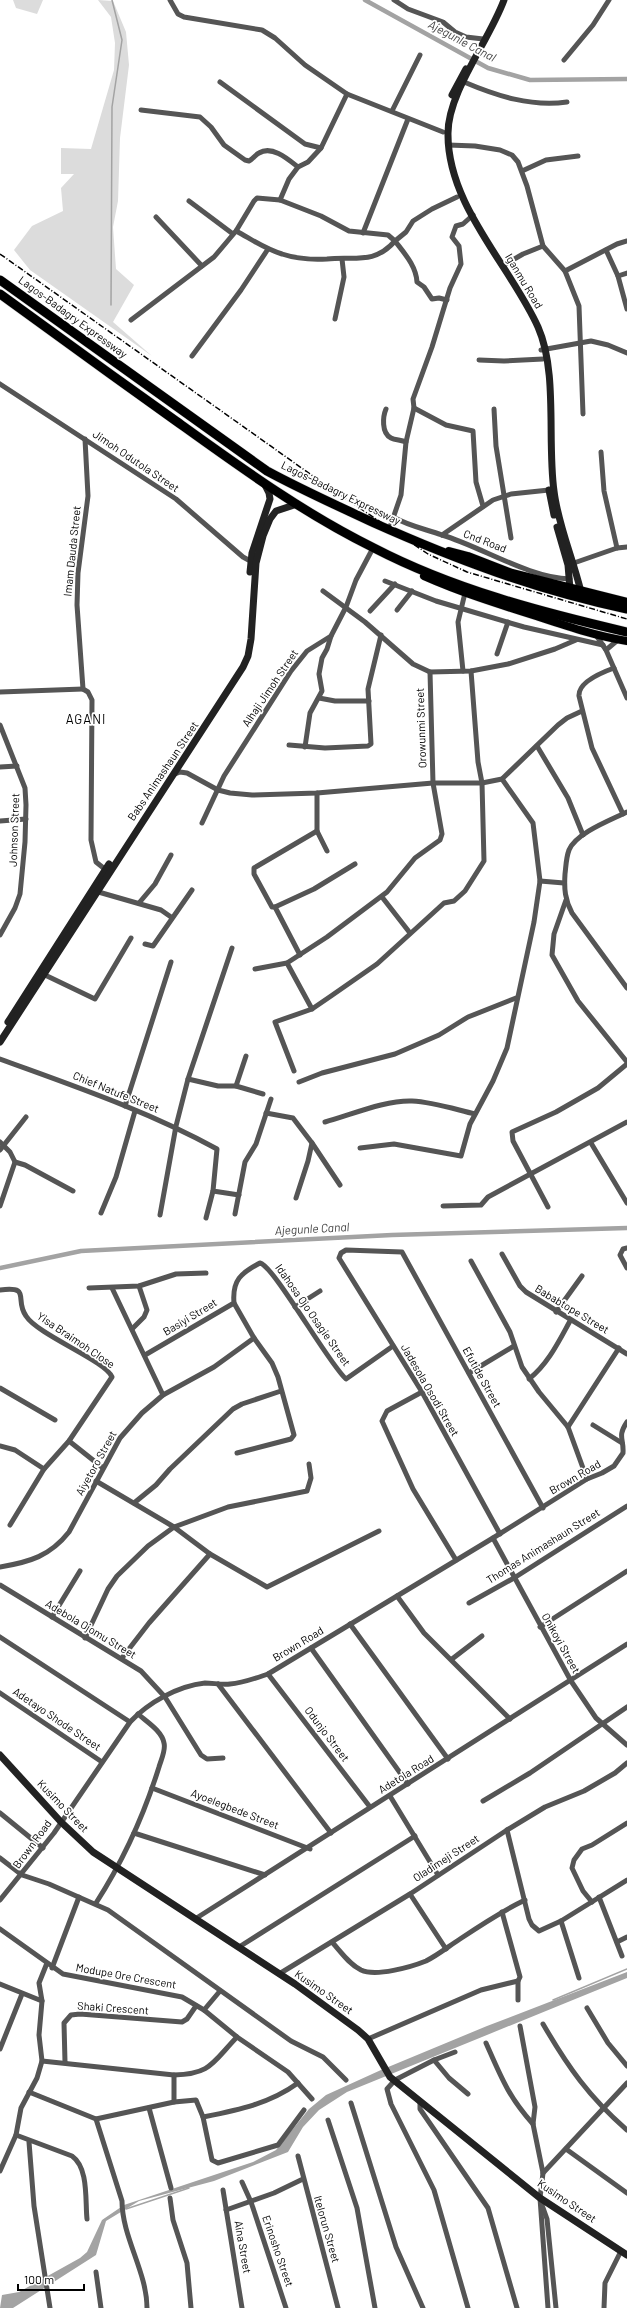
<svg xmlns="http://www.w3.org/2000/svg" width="627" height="2308" viewBox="0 0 627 2308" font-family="Barlow,sans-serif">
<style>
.green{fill:#dcdcdc}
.water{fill:#a3a3a3}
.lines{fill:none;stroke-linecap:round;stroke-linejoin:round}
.stream{stroke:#a3a3a3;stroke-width:1.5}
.canal{stroke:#a3a3a3;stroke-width:4.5}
.primary-casing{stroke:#dbdbdb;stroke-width:9}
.highway-casing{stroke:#dbdbdb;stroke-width:10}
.street{stroke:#555;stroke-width:5}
.secondary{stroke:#222;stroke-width:7}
.primary{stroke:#000;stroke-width:8}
.highway{stroke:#000;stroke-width:9}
.rail{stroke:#000;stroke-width:1.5;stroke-dasharray:6 2 1 2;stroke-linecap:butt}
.labels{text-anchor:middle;stroke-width:3.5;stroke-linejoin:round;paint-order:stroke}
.street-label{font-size:11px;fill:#000;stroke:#fff}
.water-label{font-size:12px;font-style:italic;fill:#444;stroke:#fff}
.quarter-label{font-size:13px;letter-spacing:1px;fill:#000;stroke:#fff}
</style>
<rect width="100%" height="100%" fill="#fff"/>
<g class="green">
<path d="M 13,0 L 43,0 L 37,14 L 16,8 Z"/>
<path d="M 98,0 L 113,1 L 126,32 L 129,65 L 120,138 L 118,201 L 113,227 L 116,269 L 134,285 L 113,322 L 152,356 L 30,270 L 14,250 L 32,226 L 63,211 L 61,188 L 74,174 L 61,174 L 61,148 L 91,149 L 114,70 L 115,43 L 111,17 Z"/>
</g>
<path class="water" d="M 627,1972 L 627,1978 L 590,1993 L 347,2092 L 319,2110 L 303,2127 L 288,2152 L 214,2181 L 139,2201 L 106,2221 L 96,2255 L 13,2308 L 0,2308 L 2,2295 L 19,2292 L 80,2258 L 87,2252 L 102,2220 L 124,2205 L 253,2162 L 276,2150 L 309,2109 L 326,2095 L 381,2070 L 487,2026 Z"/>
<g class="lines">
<g class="stream">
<path d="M 111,305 L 112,107 L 122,40 L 112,0"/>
<path d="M 553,2000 L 627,1969"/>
<path d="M 126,2209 L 189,2188"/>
</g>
<g class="canal">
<path d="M 365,0 L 488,68 L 530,80 L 627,79"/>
<path d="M 0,1268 L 81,1251 L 392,1235 L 627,1228"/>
</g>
<g class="primary-casing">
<g id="primary">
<path d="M 449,551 L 468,556 L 512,573 L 627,602"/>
<path d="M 424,576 C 460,592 498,604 536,616 C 566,626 596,636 627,641"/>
</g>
</g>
<g class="highway-casing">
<g id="highway">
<path d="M 0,280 L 267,471 C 302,490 338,506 374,523 C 457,560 537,590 627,609"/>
<path d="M 0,294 C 59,337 117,379 176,421 C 240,467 303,513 374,548 C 453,589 541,612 627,632"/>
</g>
</g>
<g class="street">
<path d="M 170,0 L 178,14 L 184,17 L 262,30 L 275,38 L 305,65 L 347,94 L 443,132"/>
<path d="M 394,0 L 408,9 L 443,22 L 455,32 L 466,37 L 483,39"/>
<path d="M 564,60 L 593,25 L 609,0"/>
<path d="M 220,82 L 305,144 L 321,148"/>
<path d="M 464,82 C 497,96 531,107 567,102"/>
<path d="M 141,110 L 200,117 L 211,127 L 224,145 L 245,160 L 249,161 C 253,159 255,155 259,153 C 272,145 288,159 298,167"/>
<path d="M 392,111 L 420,55"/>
<path d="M 448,145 L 475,146 L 500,150 L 512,155 L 518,162 L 527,186 L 543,246 L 565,271 L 579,306 L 583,414"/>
<path d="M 522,171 L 546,160 L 578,156"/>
<path d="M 280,200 L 289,179 L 298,167 L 308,162 L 321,148 L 347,94"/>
<path d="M 189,201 L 233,234"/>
<path d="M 156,217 L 202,266"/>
<path d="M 236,231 C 251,239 265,249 282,254 C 297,259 311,260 327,259 C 354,256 374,265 395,241 C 405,254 416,266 417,282 L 424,287 L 432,299 L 439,298 L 447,300"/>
<path d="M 363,233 L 408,119"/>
<path d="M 606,250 L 618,276 L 627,309"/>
<path d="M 502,266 L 523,254 L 543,246"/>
<path d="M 565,271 L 617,244 L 627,241"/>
<path d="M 618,276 L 627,273"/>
<path d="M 335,319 L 344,277 L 342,259"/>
<path d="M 131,320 L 214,257 L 236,231 L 254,201 L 257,198 L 280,200 L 321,216 L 349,231 L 388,235 L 395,241 L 406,232 L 413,221 L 432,209 L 457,197"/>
<path d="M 541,350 L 591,341 L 608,345 L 627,353"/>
<path d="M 192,356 L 241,290 L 268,249"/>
<path d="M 479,360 L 504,361 L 543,359"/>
<path d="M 0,384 L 176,499 L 243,557 L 254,563"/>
<path d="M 414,408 L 446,425 L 473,431 L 476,482 L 483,506"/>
<path d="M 386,409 C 383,416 381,433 391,438 C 395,440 401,440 406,442"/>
<path d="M 494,409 L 496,446 L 511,538"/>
<path d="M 85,439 L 88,496 L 78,573 L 77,605 L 83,689 L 88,692 L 92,700 L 91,840 L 96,862 L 106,870"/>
<path d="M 601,452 L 604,491 L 617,548"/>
<path d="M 393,517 C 409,526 425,529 442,535 C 482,547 529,578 570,579"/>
<path d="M 389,530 L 401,495 L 406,442 L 414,408 L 413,399 L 432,347 L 450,288 L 461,264 L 459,246 L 452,237 L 456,226 L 463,224 L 473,215"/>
<path d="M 442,535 L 493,500 L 511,494 L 549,490"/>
<path d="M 571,564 L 617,548 L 627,547"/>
<path d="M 385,581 L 436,601 L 524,627 L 603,645"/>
<path d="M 323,591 L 365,622 L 413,664 L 430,672 L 471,671 L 508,664 L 555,649 L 576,640"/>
<path d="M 397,610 L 412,591"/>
<path d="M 370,611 L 395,584"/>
<path d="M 596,635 L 606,650 L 627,698"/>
<path d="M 606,650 L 619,639"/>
<path d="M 497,654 L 508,622"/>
<path d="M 614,668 C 603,672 578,682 579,696 L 592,748 L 623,814"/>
<path d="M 463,671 L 458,622 L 465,593"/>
<path d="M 0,692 L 83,689"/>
<path d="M 319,698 L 335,701 L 369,701"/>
<path d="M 0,725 L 25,788 L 26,805 L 25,842 L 20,894 L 15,908 L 0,935"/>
<path d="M 289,745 L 325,748 L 368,746 L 371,744 L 368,689 L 381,635"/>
<path d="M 537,746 L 568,798 L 583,835"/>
<path d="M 305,747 L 310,713 L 322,691 L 319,674 L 322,658 L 327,649 L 331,636"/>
<path d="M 0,767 L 17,766"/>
<path d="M 175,774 L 180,772 L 187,773 L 218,790 L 230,793 L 252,795 L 317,793 L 433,783 L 482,783 L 502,779 L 558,725 L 567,718 L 582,711"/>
<path d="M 317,793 L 317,831 L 327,851"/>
<path d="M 627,812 C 611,820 576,833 569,850 C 566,858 566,866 565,874 C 564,889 565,900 572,913 L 627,988"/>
<path d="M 0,821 L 26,819"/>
<path d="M 202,823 L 224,776 L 291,671 L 307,651 L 331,636 L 346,607 L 356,580 L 373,548"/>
<path d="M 540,881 L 564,883"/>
<path d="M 95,891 L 161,910 L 171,917"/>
<path d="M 382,897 L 410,933"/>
<path d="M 566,900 L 554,934 L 552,955 L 578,1001 L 627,1062"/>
<path d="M 139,903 L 155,884 L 171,855"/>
<path d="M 275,907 L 272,907 L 254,874 L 254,868 L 317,831"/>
<path d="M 145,944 L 153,946 L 192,890"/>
<path d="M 300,955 L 275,907 L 314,889 L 355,864"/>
<path d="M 287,963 L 312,1009"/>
<path d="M 255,969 L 287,963 L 327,937 L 387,892 L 415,858 L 440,840 L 442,834 L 433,783 L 430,672"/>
<path d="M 45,975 L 95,999 L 131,938"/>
<path d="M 0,1059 C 74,1086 148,1111 217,1149 L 213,1191 L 239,1195"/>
<path d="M 294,1071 L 275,1022 L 312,1009 L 331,996 L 377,964 L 444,903 L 454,901 L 465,891 L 484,861 L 482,783 L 478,762 L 471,671"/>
<path d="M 188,1079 L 218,1086 L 236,1086 L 263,1094"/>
<path d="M 299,1082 L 322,1073 L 395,1054 L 439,1035 L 468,1017 L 516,998"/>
<path d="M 236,1086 L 246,1056"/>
<path d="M 125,1106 L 171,962"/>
<path d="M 266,1113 L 293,1118 L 312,1143 L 308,1161 L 296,1198"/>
<path d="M 325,1122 C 351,1115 385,1100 412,1101 C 433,1102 454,1109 475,1114"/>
<path d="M 0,1142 L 10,1152 L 15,1162 L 0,1206"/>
<path d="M 312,1143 L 340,1185"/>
<path d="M 591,1143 L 627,1203"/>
<path d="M 360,1148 L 394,1144 L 461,1156 L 470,1124 L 493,1081 L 507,1048 L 534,922 L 540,881 L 533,823 L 502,779"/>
<path d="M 0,1150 L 26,1117"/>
<path d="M 15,1162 L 25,1165 L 73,1191"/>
<path d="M 443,1206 L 481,1205 L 488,1197 L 627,1122"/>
<path d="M 548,1207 L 513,1141 L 512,1132 L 556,1112 L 598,1088 L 627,1064"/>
<path d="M 101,1213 L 116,1177 L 135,1111"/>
<path d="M 235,1214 L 245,1162 L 256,1144 L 271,1099"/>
<path d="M 160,1215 L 176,1126 L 188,1079 L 232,948"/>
<path d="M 206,1218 L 213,1191"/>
<path d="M 627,1248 L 623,1249 L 620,1255 L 627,1268"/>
<path d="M 502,1254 L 520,1286 L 526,1292 L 627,1354"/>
<path d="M 471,1261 L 510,1332 L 522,1367 L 539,1392 L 568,1427 L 587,1479"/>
<path d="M 89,1288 L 139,1286 L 176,1274 L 206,1273"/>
<path d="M 112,1288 L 163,1395"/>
<path d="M 0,1290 C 32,1286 14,1299 26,1316 C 38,1335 106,1361 112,1377 L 69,1441 L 44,1469 L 10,1525"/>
<path d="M 234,1303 L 254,1338 L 272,1363 L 278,1377 L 294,1435 L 291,1439 L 237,1453"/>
<path d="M 295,1307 L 320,1291"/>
<path d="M 556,1312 L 582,1276"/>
<path d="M 132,1329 L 144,1317 L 147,1310 L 139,1286"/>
<path d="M 145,1355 L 234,1303 C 232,1280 241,1273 260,1263 C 274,1266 328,1363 346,1379 L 393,1346"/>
<path d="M 469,1373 L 514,1346"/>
<path d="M 529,1379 C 548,1364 559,1341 570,1321"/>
<path d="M 0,1388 L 55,1420"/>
<path d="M 422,1392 L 387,1411 L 382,1421 L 413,1489 L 456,1560"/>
<path d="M 593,1425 L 622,1443"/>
<path d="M 568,1427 L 619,1348"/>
<path d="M 69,1441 L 103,1468"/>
<path d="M 0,1446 L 15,1450 L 44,1469"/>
<path d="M 96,1481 L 174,1527 L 210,1554 L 267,1587 L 379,1531"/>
<path d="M 134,1503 L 156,1485 L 170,1469 L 233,1409 L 242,1404 L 281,1391"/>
<path d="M 500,1534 L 422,1392 L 339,1258 L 341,1253 L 346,1250 L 402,1252 L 543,1508"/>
<path d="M 493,1538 L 571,1681 L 596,1718 L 627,1745"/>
<path d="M 0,1567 C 30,1562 50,1556 69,1532 L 120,1438 L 142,1413 L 163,1395 L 214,1367 L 254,1338"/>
<path d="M 0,1585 L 141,1671 L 165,1697 L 201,1755 L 207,1759 L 223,1758"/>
<path d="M 397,1596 L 424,1633 L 510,1719"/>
<path d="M 469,1603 L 514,1578 L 627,1506"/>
<path d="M 52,1617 L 80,1571"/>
<path d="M 350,1624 L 448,1759"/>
<path d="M 540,1627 L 627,1571"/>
<path d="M 0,1637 L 130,1722"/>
<path d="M 85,1638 L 108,1589 L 117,1576 L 148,1546 L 174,1527 L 228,1507 L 307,1491 L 311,1478 L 309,1464"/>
<path d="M 311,1648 L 408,1784"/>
<path d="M 122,1658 L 149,1623 L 210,1554"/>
<path d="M 452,1659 L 482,1636"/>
<path d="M 268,1674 L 370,1807"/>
<path d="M 218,1684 L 331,1833"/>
<path d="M 0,1693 L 102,1762"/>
<path d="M 152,1788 L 310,1849"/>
<path d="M 390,1796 L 438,1875"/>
<path d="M 483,1801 L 530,1773 L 627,1707"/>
<path d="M 0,1813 L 43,1848"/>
<path d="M 507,1830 L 529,1919 L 532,1925 L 539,1931 L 561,1921 L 627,1880"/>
<path d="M 134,1833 L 265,1875"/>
<path d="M 0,1858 L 22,1875 L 49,1884 L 108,1910 L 291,2041 L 323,2057 L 346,2080"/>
<path d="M 410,1894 L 446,1949"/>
<path d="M 599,1897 L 622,1956"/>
<path d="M 0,1900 L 54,1833 L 130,1722 C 149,1702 178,1686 205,1683 C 213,1683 222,1685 230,1684 C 243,1683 256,1678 268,1674 L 493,1538 L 587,1479 L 602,1473 L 614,1466 L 623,1453 C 624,1438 617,1437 627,1422"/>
<path d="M 592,1902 L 583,1891 L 572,1868 L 574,1860 L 582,1849 L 592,1845 L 627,1823"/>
<path d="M 96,1903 C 123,1861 144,1815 159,1767 C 161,1760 166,1750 164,1743 C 162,1731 147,1722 138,1714"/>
<path d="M 502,1912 L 520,1977 L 518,1981 L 518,2000"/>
<path d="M 195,1919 L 627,1644"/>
<path d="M 561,1921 L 579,1978"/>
<path d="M 0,1929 L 63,1974 L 182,1997 L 204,2010 L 237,2037 L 288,2072 L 312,2099"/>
<path d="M 332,1942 C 341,1952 349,1964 361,1970 C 376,1977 411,1967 426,1961 C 438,1955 449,1946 460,1939 C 481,1925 502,1911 525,1900"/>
<path d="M 617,1942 L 627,1937"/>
<path d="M 239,1947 L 415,1836"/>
<path d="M 52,1968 L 79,1897"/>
<path d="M 279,1974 L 410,1894 L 507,1830 L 545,1807 L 584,1791 L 615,1773 L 627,1763"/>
<path d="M 0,1984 L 42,2001"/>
<path d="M 587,2008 L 608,2043 L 627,2066"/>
<path d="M 204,2010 L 220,1991"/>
<path d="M 543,2024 C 568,2067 589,2097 627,2130"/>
<path d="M 520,2026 L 535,2107 L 533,2124 L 543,2173 L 540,2198 L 548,2308"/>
<path d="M 368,2039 L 481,1990 L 518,1981"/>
<path d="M 486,2043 C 501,2077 508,2096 533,2124"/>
<path d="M 0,2049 L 22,1994"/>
<path d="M 434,2060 L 455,2052"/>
<path d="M 42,2061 L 174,2075 C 211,2074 212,2063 237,2037"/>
<path d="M 65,2062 L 64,2023 L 71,2015 L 80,2014 L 182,2022 L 187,2019 L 196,2006"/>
<path d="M 174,2075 L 174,2102"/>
<path d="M 29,2092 L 96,2119 L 174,2102 L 196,2100 L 203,2117 L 212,2160 L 218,2163 L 278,2145 L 304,2110"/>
<path d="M 468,2094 L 449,2078 L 434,2060 L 395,2080 L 387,2089 L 391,2104 L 434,2190 L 468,2308"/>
<path d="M 420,2101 L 420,2109 L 488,2208 L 517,2308"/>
<path d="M 351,2103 L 396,2247 L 423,2308"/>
<path d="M 149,2108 L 171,2188"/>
<path d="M 203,2117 C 238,2110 269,2104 298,2083"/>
<path d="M 96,2119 L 122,2201 C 122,2237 147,2272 147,2308"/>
<path d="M 328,2120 L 357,2208 L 375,2308"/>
<path d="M 16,2135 L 72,2156 C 89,2168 85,2201 87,2219"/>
<path d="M 29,2142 L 34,2206 L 50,2308"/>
<path d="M 566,2149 L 627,2193"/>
<path d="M 298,2156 L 338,2308"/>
<path d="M 0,2171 L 16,2135 L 21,2108 L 37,2078 L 42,2061 L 39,2035 L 42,2001 L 39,1983 L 47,1963"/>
<path d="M 543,2173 L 627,2083"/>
<path d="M 242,2182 L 251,2202 L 286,2308"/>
<path d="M 223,2190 L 242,2308"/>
<path d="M 170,2198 L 173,2220 L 187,2263 L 191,2308"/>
<path d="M 542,2205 L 547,2219 L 556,2308"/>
<path d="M 226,2210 L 274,2193 L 303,2179"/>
<path d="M 96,2272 L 101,2308"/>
<path d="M 604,2308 L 605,2283 L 621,2251"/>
</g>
<g class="secondary">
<path d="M 504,0 C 489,41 448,92 448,133 C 447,205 510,265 538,327 C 558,372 547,441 554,491 C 558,525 573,558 581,592"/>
<path d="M 452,95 L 466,69"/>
<path d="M 549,490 L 554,515"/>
<path d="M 557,527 L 568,565 L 570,589"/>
<path d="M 250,572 L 252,553 L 270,499 L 269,493 L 265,485"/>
<path d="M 8,1022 L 109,864"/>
<path d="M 0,1042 L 243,667 L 248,656 L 251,639 L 256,563 L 263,536 L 270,519 L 276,511 L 297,504"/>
<path d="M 0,1755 L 61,1822 L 93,1852 L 295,1984 L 358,2030 L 368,2039 L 390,2077 L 540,2198 L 627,2255"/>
</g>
<use href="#primary" class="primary"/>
<use href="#highway" class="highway"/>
<path class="rail" d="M 0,254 L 327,486 L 428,554 L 467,572 L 627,619"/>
</g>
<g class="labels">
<g class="street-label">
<text transform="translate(524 281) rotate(59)" y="4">Iganmu Road</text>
<text transform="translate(73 317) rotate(36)" y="4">Lagos-Badagry Expressway</text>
<text transform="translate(136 461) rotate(34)" y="4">Jimoh Odutola Street</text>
<text transform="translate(341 493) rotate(26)" y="4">Lagos-Badagry Expressway</text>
<text transform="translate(485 541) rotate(21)" y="4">Cnd Road</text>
<text transform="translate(72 551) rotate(-84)" y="4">Imam Dauda Street</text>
<text transform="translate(270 688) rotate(-56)" y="4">Alhaji Jimoh Street</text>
<text transform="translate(421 728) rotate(-92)" y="4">Orowunmi Street</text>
<text transform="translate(163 771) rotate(-56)" y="4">Babs Animashaun Street</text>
<text transform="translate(14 830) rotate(-88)" y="4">Johnson Street</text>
<text transform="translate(116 1092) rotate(22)" y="4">Chief Natufe Street</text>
<text transform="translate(572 1309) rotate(31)" y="4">Bababtope Street</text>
<text transform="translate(313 1315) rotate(55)" y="4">Idahosa Ojo Osagie Street</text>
<text transform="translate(190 1317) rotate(-31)" y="4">Basiyi Street</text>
<text transform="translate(76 1340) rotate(34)" y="4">Yisa Braimoh Close</text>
<text transform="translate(482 1377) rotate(61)" y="4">Efutide Street</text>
<text transform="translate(430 1390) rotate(60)" y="4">Jadesola Osodi Street</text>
<text transform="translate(96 1463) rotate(-61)" y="4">Aiyetoro Street</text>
<text transform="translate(575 1477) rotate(-30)" y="4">Brown Road</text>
<text transform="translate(543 1546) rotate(-32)" y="4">Thomas Animashaun Street</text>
<text transform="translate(91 1629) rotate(31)" y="4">Adebola Ojomu Street</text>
<text transform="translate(561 1643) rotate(61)" y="4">Onikoyi Street</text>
<text transform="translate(298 1644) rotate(-31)" y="4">Brown Road</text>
<text transform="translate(57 1719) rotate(34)" y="4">Adetayo Shode Street</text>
<text transform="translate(327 1734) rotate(53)" y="4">Odunjo Street</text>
<text transform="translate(406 1774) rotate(-32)" y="4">Adetola Road</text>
<text transform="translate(63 1806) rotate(46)" y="4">Kusimo Street</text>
<text transform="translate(235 1809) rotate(21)" y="4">Ayoelegbede Street</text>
<text transform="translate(32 1844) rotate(-54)" y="4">Brown Road</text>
<text transform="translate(446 1858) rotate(-33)" y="4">Oladimeji Street</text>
<text transform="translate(126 1976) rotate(10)" y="4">Modupe Ore Crescent</text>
<text transform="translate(324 1992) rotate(35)" y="4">Kusimo Street</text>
<text transform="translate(113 2008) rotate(4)" y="4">Shaki Crescent</text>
<text transform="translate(567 2201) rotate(34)" y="4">Kusimo Street</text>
<text transform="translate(327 2229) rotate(74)" y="4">Itelorun Street</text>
<text transform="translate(243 2247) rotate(80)" y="4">Aina Street</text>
<text transform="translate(278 2251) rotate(71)" y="4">Erinosho Street</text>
</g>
<g class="water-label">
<text transform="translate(462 41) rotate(28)" y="4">Ajegunle Canal</text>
<text transform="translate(312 1229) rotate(-3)" y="4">Ajegunle Canal</text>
</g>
<g class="quarter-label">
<text x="86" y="724">AGANI</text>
</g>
</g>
<path d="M18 2284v6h66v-6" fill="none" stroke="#000000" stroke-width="2"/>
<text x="24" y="2284" font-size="12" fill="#000000" stroke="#ffffff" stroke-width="3" paint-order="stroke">100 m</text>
</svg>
